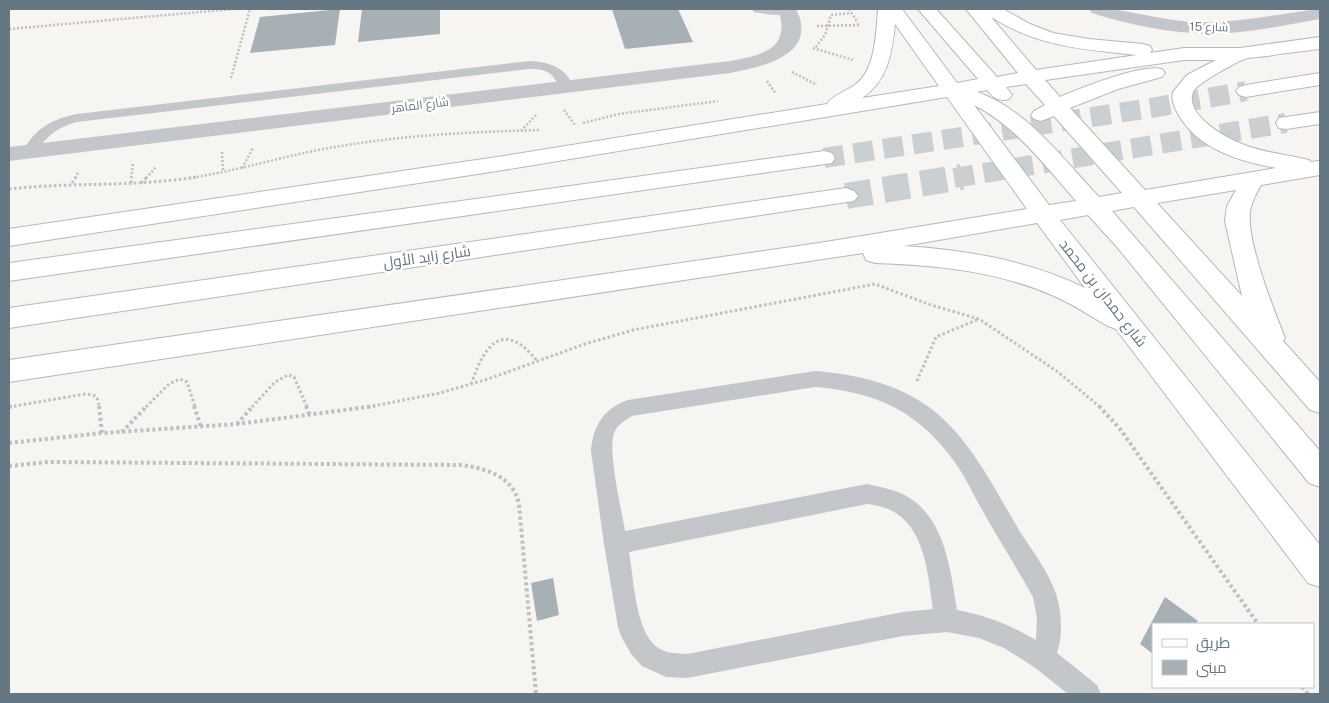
<svg xmlns="http://www.w3.org/2000/svg" width="1329" height="703" viewBox="0 0 1329 703" font-family="'Public Sans',Cairo,sans-serif">
<style>
.building{fill:#a7b0b5}
.lines{fill:none;stroke-linecap:round;stroke-linejoin:round}
.primary-tunnel-far1{stroke:#cacfd1;stroke-width:20;stroke-dasharray:20 10;stroke-linecap:butt}
.primary-tunnel{stroke:#cacfd1;stroke-width:26;stroke-dasharray:26 12;stroke-linecap:butt}
.primary-casing{stroke:#b4b9bc;stroke-width:2}
.path-far2{stroke:#bdbfc1;stroke-width:2.5;stroke-dasharray:2 2;stroke-linecap:butt}
.path-far1{stroke:#bdbfc1;stroke-width:3;stroke-dasharray:2.5 2.5;stroke-linecap:butt}
.path{stroke:#bdbfc1;stroke-width:4;stroke-dasharray:3 3;stroke-linecap:butt}
.service{fill:#c3c7ca;fill-rule:evenodd}
.minor{fill:#c3c7ca;fill-rule:evenodd}
.primary{fill:#fff;fill-rule:evenodd}
.labels{text-anchor:middle;stroke-width:5;stroke-linejoin:round;paint-order:stroke}
.far-street-label{font-size:12px;fill:#647783;stroke:#fff}
.street-label{font-size:15px;fill:#647783;stroke:#fff}
</style>
<rect width="100%" height="100%" fill="#f6f5f2"/>
<g class="building">
<path d="M 340,9 L 335,45 L 250,53 L 260,17 Z"/>
<path d="M 362,9 L 440,9 L 440,34 L 358,42 Z"/>
<path d="M 612,9 L 678,9 L 693,42 L 625,49 Z"/>
<path d="M 553,578 L 559,615 L 537,621 L 531,583 Z"/>
<path d="M 1165,597 L 1198,621 L 1196,624 L 1153,624 L 1153,654 L 1140,644 Z"/>
</g>
<g class="lines">
<g class="primary-tunnel-far1">
<path d="M 824,158 L 1157,107 L 1246,91"/>
<path d="M 954,178 L 1286,123"/>
</g>
<path class="primary-tunnel" d="M 846,196 L 962,177"/>
<g class="primary-casing">
<g id="primary">
<path d="M 878,9 L 902,9 L 957,83 L 978,79 L 918,9 L 936,9 L 997,77 L 1018,73 L 966,9 L 1003,9 L 1030,24 L 1053,33 L 1089,39 L 1143,44 L 1150,46 L 1152,50 L 1150,53 L 1184,48 L 1240,48 L 1320,37 L 1320,49 C 1303,51 1285,53 1267,56 C 1260,57 1251,57 1244,59 C 1235,63 1196,84 1193,92 C 1184,115 1226,138 1242,144 C 1263,153 1286,154 1309,160 L 1310,162 L 1320,161 L 1320,175 L 1261,185 C 1257,192 1253,199 1251,207 C 1243,234 1274,310 1285,338 L 1283,341 L 1320,382 L 1320,413 L 1310,410 L 1134,207 L 1112,211 L 1320,451 L 1320,487 L 1309,483 L 1117,247 L 1088,215 L 1060,220 L 1320,545 L 1320,587 L 1308,583 L 1116,329 L 1108,326 C 1090,316 1073,304 1054,296 C 997,271 937,265 875,263 L 866,260 L 863,253 L 9,382 L 9,360 L 819,243 L 1027,209 L 947,97 L 497,171 L 9,246 L 9,229 L 497,157 L 827,104 C 833,95 847,91 856,84 C 876,69 876,32 878,9 ZM 991,17 C 1039,47 1082,49 1137,55 L 1036,70 ZM 895,24 L 939,86 L 862,98 C 888,81 892,53 895,24 ZM 1184,60 L 1216,60 L 1187,75 L 1173,92 C 1171,100 1174,106 1178,114 C 1198,149 1238,161 1276,168 L 1145,190 L 1070,108 L 1118,89 L 1162,77 L 1165,73 L 1162,69 C 1141,64 1081,88 1060,97 L 1045,80 ZM 1026,84 L 1045,105 L 1034,111 L 1031,115 L 1034,119 L 1041,121 L 1054,116 L 1122,193 L 1099,197 C 1063,159 1028,110 977,92 L 987,90 C 994,98 998,102 1009,99 L 1012,95 L 1006,87 ZM 974,105 C 1016,126 1045,166 1076,201 L 1049,205 ZM 1236,190 L 1227,206 L 1225,221 L 1242,296 L 1157,203 ZM 1037,223 L 1085,288 C 1028,260 966,250 904,246 Z"/>
<path d="M 1320,73 L 1320,85 L 1246,97 L 1239,95 L 1236,91 L 1239,87 L 1246,85 Z"/>
<path d="M 1320,112 L 1320,124 L 1286,129 L 1279,128 L 1276,123 L 1279,118 Z"/>
<path d="M 824,151 L 832,153 L 835,158 L 832,163 L 9,281 L 9,263 Z"/>
<path d="M 846,188 L 854,191 L 858,196 L 854,201 L 9,328 L 9,308 Z"/>
</g>
</g>
<g class="path-far2">
<path d="M 849,9 L 858,23"/>
<path d="M 817,26 L 860,25"/>
<path d="M 9,29 L 234,9"/>
<path d="M 816,47 L 825,35 L 831,15 L 852,13"/>
<path d="M 813,48 L 853,60"/>
<path d="M 792,72 L 817,85"/>
<path d="M 231,78 L 250,9"/>
<path d="M 767,81 L 776,94"/>
<path d="M 564,110 L 575,125"/>
<path d="M 583,123 L 619,114 L 718,101"/>
<path d="M 521,131 L 536,115"/>
<path d="M 222,152 L 223,172"/>
<path d="M 242,168 L 253,148"/>
<path d="M 75,178 L 79,171"/>
<path d="M 131,178 L 133,163"/>
<path d="M 146,178 L 156,167"/>
<path d="M 189,178 C 238,171 286,155 335,147 C 403,135 471,132 540,130"/>
</g>
<g class="path-far1">
<path d="M 72,183 L 76,177"/>
<path d="M 131,183 L 132,177"/>
<path d="M 141,183 L 147,177"/>
<path d="M 9,189 C 72,182 135,187 197,177"/>
<path d="M 917,381 L 936,337 L 979,319"/>
<path d="M 471,384 C 479,363 492,325 521,345 C 527,349 533,356 538,362"/>
<path d="M 9,407 L 85,394 C 96,395 98,396 99,407"/>
<path d="M 146,407 L 169,384 L 180,379 L 187,382 L 195,407"/>
<path d="M 252,407 L 275,382 L 288,375 L 294,377 L 307,407"/>
<path d="M 368,407 L 440,393 L 488,379 L 585,344 L 633,330 L 875,284 L 931,305 L 979,319 L 1058,372 L 1100,407"/>
</g>
<g class="path">
<path d="M 99,406 L 102,433"/>
<path d="M 194,406 L 201,427"/>
<path d="M 306,406 L 310,416"/>
<path d="M 1099,406 L 1120,429 L 1258,624"/>
<path d="M 9,407 L 14,406"/>
<path d="M 237,424 L 253,406"/>
<path d="M 122,432 L 147,406"/>
<path d="M 9,443 L 102,433 L 237,424 L 375,406"/>
<path d="M 9,466 L 48,462 L 462,465 C 487,469 513,476 519,504 L 536,694"/>
<path d="M 1302,687 L 1308,694"/>
</g>
<g class="service">
<path d="M 752,9 L 793,9 L 794,10 C 786,18 765,14 754,12 Z"/>
<path d="M 529,61 C 550,62 565,67 574,87 L 567,91 L 562,90 C 552,74 550,69 529,69 L 77,122 C 56,127 45,138 34,155 L 24,155 L 22,152 C 35,129 51,119 77,114 Z"/>
<path d="M 815,371 C 853,374 891,382 923,403 C 969,433 994,489 1022,535 C 1034,553 1049,573 1056,594 C 1062,614 1063,633 1057,653 L 1097,685 L 1101,694 L 1068,694 L 1034,667 L 1004,648 L 979,638 L 947,632 L 903,636 L 687,678 L 666,677 L 642,666 L 631,654 L 621,636 L 618,627 L 604,544 L 591,451 C 593,426 604,408 628,400 ZM 815,387 C 876,392 918,411 954,461 C 965,476 972,492 981,508 C 998,538 1016,567 1033,597 L 1037,618 L 1036,640 C 1011,625 985,615 957,610 C 951,573 946,525 914,501 C 900,490 884,488 867,484 L 625,531 C 622,511 606,447 615,431 C 618,424 626,420 632,416 ZM 867,504 C 872,505 877,505 882,507 C 925,519 928,574 933,609 L 903,612 L 687,654 C 679,653 668,654 660,649 C 635,635 634,579 629,552 Z"/>
</g>
<g class="minor">
<path d="M 778,9 L 796,9 C 798,14 801,19 801,24 C 806,59 755,68 730,73 L 9,161 L 9,147 L 730,61 C 762,55 792,49 778,9 Z"/>
<path d="M 1089,9 C 1123,7 1157,20 1191,22 C 1235,24 1277,14 1320,9 L 1320,19 C 1290,24 1259,31 1229,33 C 1182,36 1136,27 1092,13 Z"/>
</g>
<use href="#primary" class="primary"/>
</g>
<g class="labels">
<g class="far-street-label">
<text transform="translate(1209 27) rotate(1)" y="4">شارع 15</text>
<text transform="translate(420 105) rotate(-7)" y="4">شارع الماهر</text>
</g>
<g class="street-label">
<text transform="translate(427 257) rotate(-8)" y="5">شارع زايد الأول</text>
<text transform="translate(1103 293) rotate(52)" y="5">شارع حمدان بن محمد</text>
</g>
</g>
<rect width="1329" height="703" fill="none" stroke="#647783" stroke-width="20"/>
<rect x="1152" y="623" width="162" height="65" fill="#ffffff" stroke="#c1c9cd"/>
<rect x="1162" y="639" width="25" height="8" fill="#ffffff" stroke="#c1c9cd"/>
<text x="1196" y="648" font-size="15" fill="#647783">طريق</text>
<rect x="1162" y="660" width="25" height="15" fill="#a7b0b5" stroke="#c1c9cd"/>
<text x="1196" y="673" font-size="15" fill="#647783">مبنى</text>
</svg>
